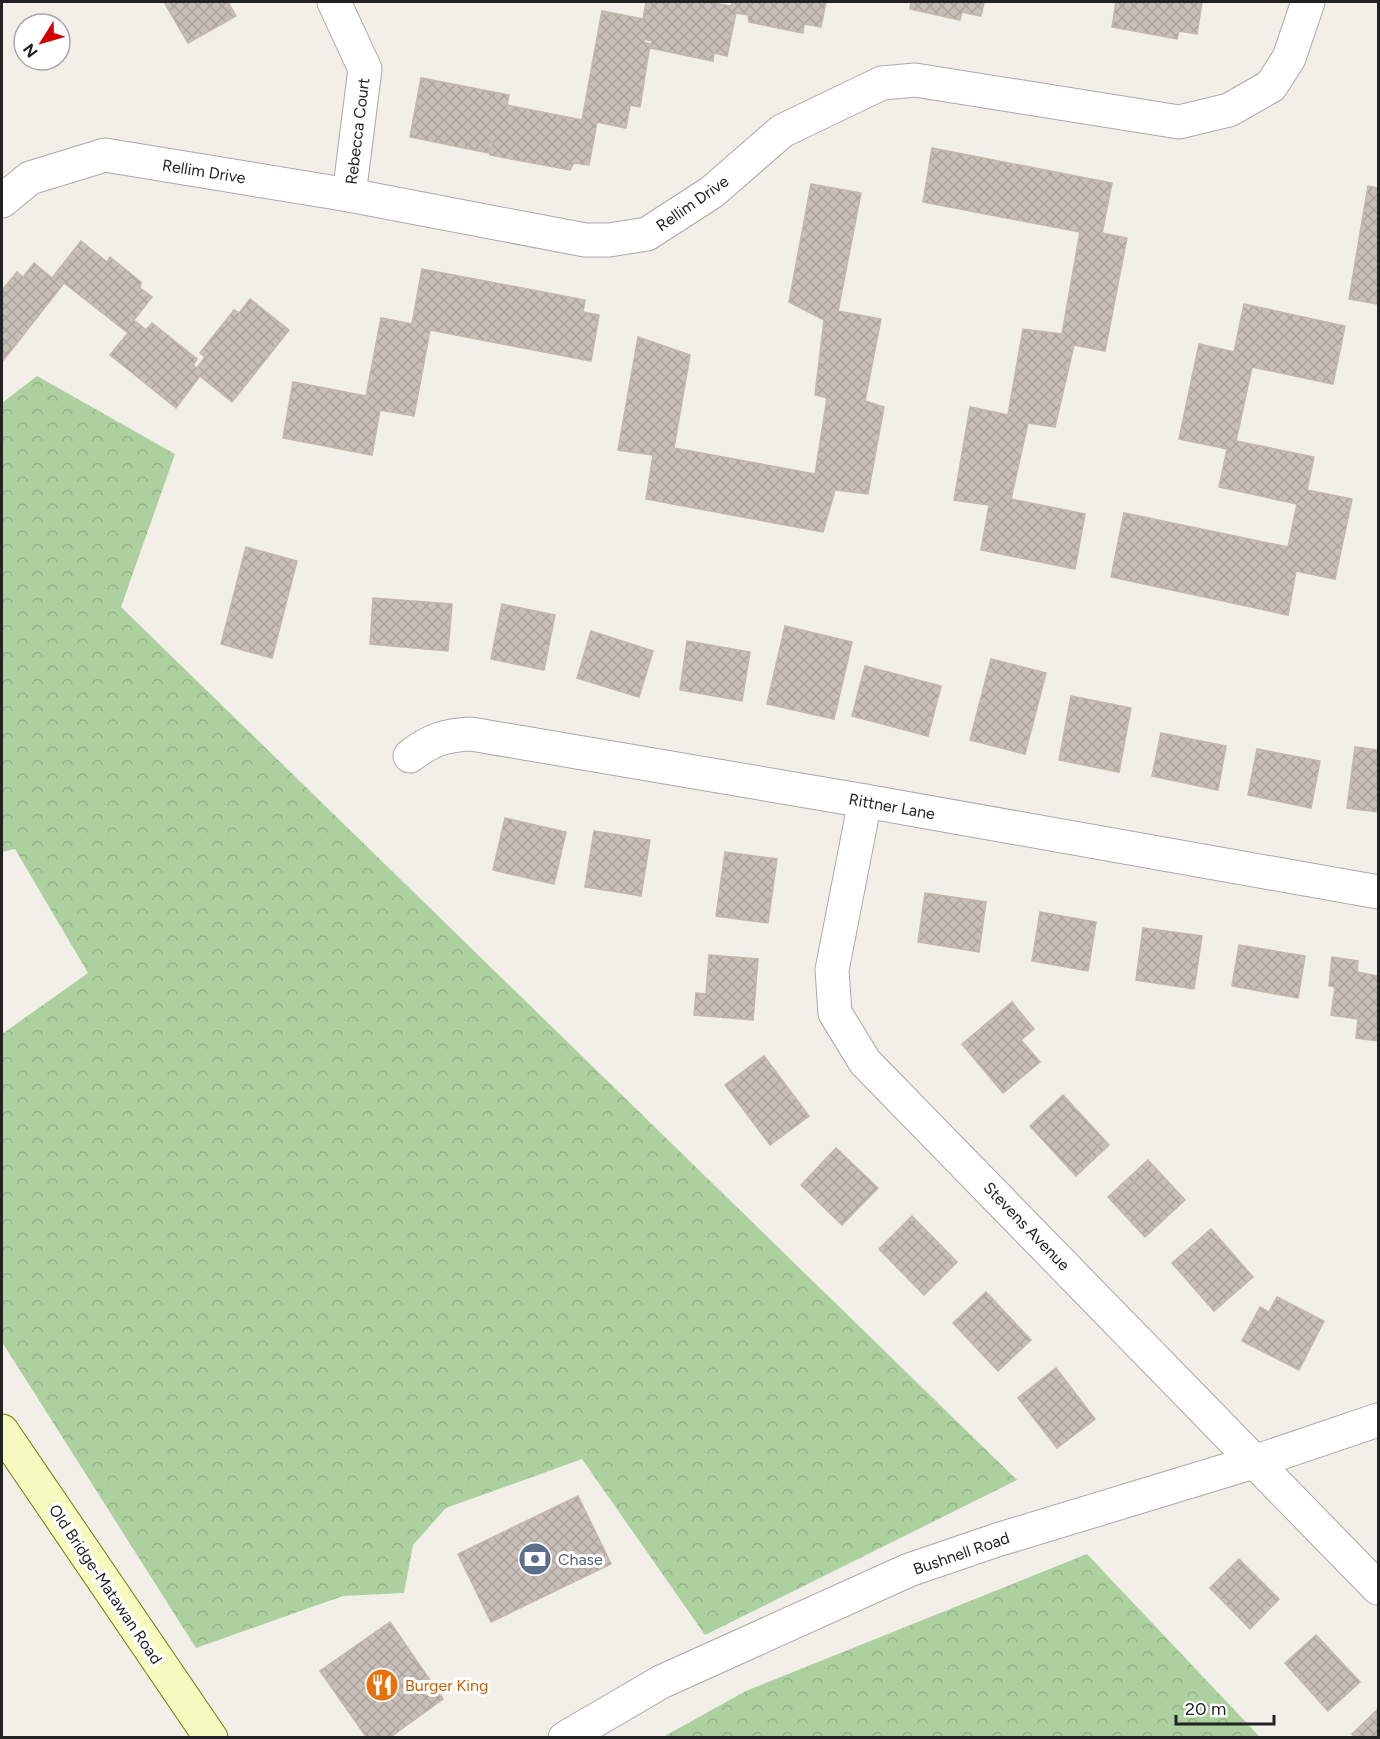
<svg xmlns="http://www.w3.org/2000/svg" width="1380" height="1739" viewBox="0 0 1380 1739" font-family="Figtree,sans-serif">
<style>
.forest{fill:url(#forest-crowns)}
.building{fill:url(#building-cross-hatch);stroke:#c4b6ab;stroke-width:1.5}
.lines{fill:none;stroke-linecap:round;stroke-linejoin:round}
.street-casing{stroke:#a9a9a9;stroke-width:35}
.secondary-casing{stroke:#707d05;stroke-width:35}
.street{stroke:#fff;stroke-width:33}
.secondary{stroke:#f7fabf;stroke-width:33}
.labels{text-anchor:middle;stroke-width:6;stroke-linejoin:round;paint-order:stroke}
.street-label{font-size:16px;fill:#222;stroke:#fff}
.service-label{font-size:16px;fill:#4e5e75;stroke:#fff;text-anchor:start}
.food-label{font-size:16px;fill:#c56008;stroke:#fff;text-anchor:start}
</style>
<defs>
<pattern id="forest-crowns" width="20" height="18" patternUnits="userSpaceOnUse" patternTransform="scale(1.5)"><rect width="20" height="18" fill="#add19e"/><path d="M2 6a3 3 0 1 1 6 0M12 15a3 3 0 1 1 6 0" fill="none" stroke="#95b388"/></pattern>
<pattern id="building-cross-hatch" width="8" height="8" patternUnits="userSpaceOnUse" patternTransform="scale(1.5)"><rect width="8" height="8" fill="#c7bfb8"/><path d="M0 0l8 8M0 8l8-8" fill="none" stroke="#aba49e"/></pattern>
</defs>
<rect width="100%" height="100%" fill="#f2efe9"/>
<g class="forest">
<path d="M 37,376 L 175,454 L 121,607 L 1017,1480 L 705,1635 L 582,1459 L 446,1508 L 413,1545 L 404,1593 L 343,1596 L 196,1648 L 2,1342 L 2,1034 L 88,973 L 15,849 L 2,852 L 2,403 Z"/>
<path d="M 1087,1554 L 1260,1737 L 663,1737 L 746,1691 Z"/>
</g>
<g class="building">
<path d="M 164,2 L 228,2 L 236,16 L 188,43 Z"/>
<path d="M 646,2 L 706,2 L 731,6 L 732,2 L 826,2 L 821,27 L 804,24 L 803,33 L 749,22 L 748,15 L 736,13 L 727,56 L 714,53 L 713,61 L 650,48 L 652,41 L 644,39 L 644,42 L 650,44 L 640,107 L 630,105 L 626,128 L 597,122 L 589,165 L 574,163 L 570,170 L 490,155 L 492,143 L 490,143 L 489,153 L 410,137 L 421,78 L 509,95 L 507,105 L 582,120 L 602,11 L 643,19 Z"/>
<path d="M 908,2 L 984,2 L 981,16 L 962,12 L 960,20 L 910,9 L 911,2 Z"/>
<path d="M 1116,2 L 1202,2 L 1197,34 L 1179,31 L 1177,39 L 1112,27 Z"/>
<path d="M 932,148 L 1112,183 L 1102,233 L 1127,238 L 1105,351 L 1074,345 L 1055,427 L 1028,423 L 1011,499 L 1085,514 L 1075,569 L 981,550 L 989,505 L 954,500 L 970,407 L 1008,415 L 1023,329 L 1062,334 L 1080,232 L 923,202 Z"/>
<path d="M 811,184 L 861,193 L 838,311 L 881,319 L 865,401 L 884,407 L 868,494 L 835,490 L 823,532 L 646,499 L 653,455 L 618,450 L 638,337 L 690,355 L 674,448 L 815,474 L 827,398 L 815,395 L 824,320 L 789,302 Z"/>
<path d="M 1368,186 L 1378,188 L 1378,304 L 1349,299 Z"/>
<path d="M 81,241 L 107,262 L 110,257 L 141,282 L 140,288 L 152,297 L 134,320 L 146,330 L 152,323 L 197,359 L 193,365 L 197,368 L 205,357 L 200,353 L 234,310 L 239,313 L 250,299 L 289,330 L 232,402 L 200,376 L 176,408 L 110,355 L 128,333 L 64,283 L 2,362 L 2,290 L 17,272 L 23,277 L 34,263 L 52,278 Z"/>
<path d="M 422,269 L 585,300 L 583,312 L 599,315 L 591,361 L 430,330 L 414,416 L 380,410 L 372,455 L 283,438 L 293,382 L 366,396 L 381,318 L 412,324 Z"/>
<path d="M 1244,304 L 1345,326 L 1333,384 L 1252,367 L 1236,441 L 1314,457 L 1307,490 L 1352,499 L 1335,579 L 1296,571 L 1288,615 L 1111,577 L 1124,513 L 1288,547 L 1297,504 L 1219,487 L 1227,449 L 1179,439 L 1199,344 L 1234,352 Z"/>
<path d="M 246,547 L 297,561 L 272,658 L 221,644 Z"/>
<path d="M 373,598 L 452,604 L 448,651 L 370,644 Z"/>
<path d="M 502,604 L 555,615 L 544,670 L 491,659 Z"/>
<path d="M 785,626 L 852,642 L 834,719 L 767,704 Z"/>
<path d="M 591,631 L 653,651 L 639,697 L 577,678 Z"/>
<path d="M 687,641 L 750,652 L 742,701 L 680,690 Z"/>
<path d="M 991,659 L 1046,673 L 1025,754 L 970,740 Z"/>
<path d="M 865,666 L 941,686 L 928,736 L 852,716 Z"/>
<path d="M 1071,696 L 1131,708 L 1119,772 L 1059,760 Z"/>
<path d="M 1161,733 L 1226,746 L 1218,790 L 1152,776 Z"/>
<path d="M 1355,747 L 1378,750 L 1378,812 L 1347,808 Z"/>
<path d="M 1257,749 L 1320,761 L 1311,808 L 1248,795 Z"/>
<path d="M 505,818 L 566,832 L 554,884 L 493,870 Z"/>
<path d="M 594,831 L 650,840 L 641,896 L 585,887 Z"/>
<path d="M 725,852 L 777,859 L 768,923 L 716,916 Z"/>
<path d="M 925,893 L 986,902 L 979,952 L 918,942 Z"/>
<path d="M 1040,912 L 1096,922 L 1088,971 L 1032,961 Z"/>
<path d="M 1143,928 L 1202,936 L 1194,989 L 1136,980 Z"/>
<path d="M 1239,945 L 1305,956 L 1298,998 L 1232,986 Z"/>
<path d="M 709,955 L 758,959 L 753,1020 L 694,1015 L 696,993 L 706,994 Z"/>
<path d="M 1332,957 L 1358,961 L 1357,972 L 1378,976 L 1378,1041 L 1356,1038 L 1358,1019 L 1331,1015 L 1335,987 L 1329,986 Z"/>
<path d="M 1012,1002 L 1034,1029 L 1021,1040 L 1040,1062 L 1003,1093 L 962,1044 Z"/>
<path d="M 764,1056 L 809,1116 L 770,1145 L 725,1085 Z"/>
<path d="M 1063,1095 L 1109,1145 L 1076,1176 L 1030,1126 Z"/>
<path d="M 836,1148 L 878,1188 L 842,1225 L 801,1185 Z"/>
<path d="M 1148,1160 L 1185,1200 L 1145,1237 L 1108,1197 Z"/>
<path d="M 912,1216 L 957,1262 L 924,1295 L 879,1249 Z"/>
<path d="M 1211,1229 L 1253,1277 L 1214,1311 L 1172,1263 Z"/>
<path d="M 986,1292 L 1031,1340 L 998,1371 L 953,1323 Z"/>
<path d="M 1277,1297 L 1324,1321 L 1299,1370 L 1242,1341 L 1260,1307 L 1269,1312 Z"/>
<path d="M 1056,1368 L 1095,1419 L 1057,1448 L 1018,1398 Z"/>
<path d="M 578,1496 L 611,1564 L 491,1622 L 458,1554 Z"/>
<path d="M 1239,1559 L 1279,1599 L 1250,1629 L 1210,1588 Z"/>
<path d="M 390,1622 L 443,1699 L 389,1738 L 367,1738 L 320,1671 Z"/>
<path d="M 1316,1635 L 1360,1682 L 1328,1711 L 1285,1663 Z"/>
<path d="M 1378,1709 L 1378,1738 L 1355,1738 L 1352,1734 Z"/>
</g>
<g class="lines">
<g class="street-casing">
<g id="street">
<path d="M 334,2 L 365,69 L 349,195"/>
<path d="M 2,201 L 30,178 L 105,155 L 349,195 L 585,240 L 609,240 L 647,234 L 712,192 L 782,131 L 882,83 L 915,80 L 1179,122 L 1229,110 L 1271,86 L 1289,58 L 1308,2"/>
<path d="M 410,756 C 431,740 445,735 471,734 L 865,801 L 1378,892"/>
<path d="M 865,801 L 832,970 L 835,1013 L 865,1062 L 1378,1588"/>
<path d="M 565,1738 L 661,1682 L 909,1570 L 997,1540 L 1257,1461 L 1378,1420"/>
</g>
</g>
<g class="secondary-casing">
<path id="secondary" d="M 2,1431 L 211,1738"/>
</g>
<use href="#street" class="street"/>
<use href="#secondary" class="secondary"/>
</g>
<defs>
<g id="bank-disc" transform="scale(1.725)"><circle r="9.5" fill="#5c6f8a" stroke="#fff"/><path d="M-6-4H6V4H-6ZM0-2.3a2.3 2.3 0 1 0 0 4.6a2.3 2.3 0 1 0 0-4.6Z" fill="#fff"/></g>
<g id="restaurant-disc" transform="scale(1.725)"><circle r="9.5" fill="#e8710a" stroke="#fff"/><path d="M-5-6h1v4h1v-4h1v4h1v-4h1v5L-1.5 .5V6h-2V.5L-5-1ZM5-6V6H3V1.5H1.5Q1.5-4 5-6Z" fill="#fff"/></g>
</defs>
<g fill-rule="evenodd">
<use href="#bank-disc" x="535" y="1559"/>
<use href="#restaurant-disc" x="382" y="1685"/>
</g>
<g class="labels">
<g class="street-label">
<text transform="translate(357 131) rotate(-83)" y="6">Rebecca Court</text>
<text transform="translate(204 171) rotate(9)" y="6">Rellim Drive</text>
<text transform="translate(692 203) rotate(-35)" y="6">Rellim Drive</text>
<text transform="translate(892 806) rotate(10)" y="6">Rittner Lane</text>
<text transform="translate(1027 1226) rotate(46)" y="6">Stevens Avenue</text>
<text transform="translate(961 1553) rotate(-19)" y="6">Bushnell Road</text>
<text transform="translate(106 1584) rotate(56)" y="6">Old Bridge-Matawan Road</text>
</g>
<g class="service-label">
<text x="558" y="1565">Chase</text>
</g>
<g class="food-label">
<text x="405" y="1691">Burger King</text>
</g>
</g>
<rect width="1380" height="1739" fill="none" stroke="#222222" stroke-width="6"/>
<g transform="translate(42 42) rotate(233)"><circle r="28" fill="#ffffff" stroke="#a7a7a7" stroke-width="1.5"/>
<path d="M0-4.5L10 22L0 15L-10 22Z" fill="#d40000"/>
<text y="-9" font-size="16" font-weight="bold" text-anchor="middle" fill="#222222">N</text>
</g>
<path d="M1176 1715v9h98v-9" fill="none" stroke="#222222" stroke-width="3"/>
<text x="1185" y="1715" font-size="18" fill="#222222" stroke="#ffffff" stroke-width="4.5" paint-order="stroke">20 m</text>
</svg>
